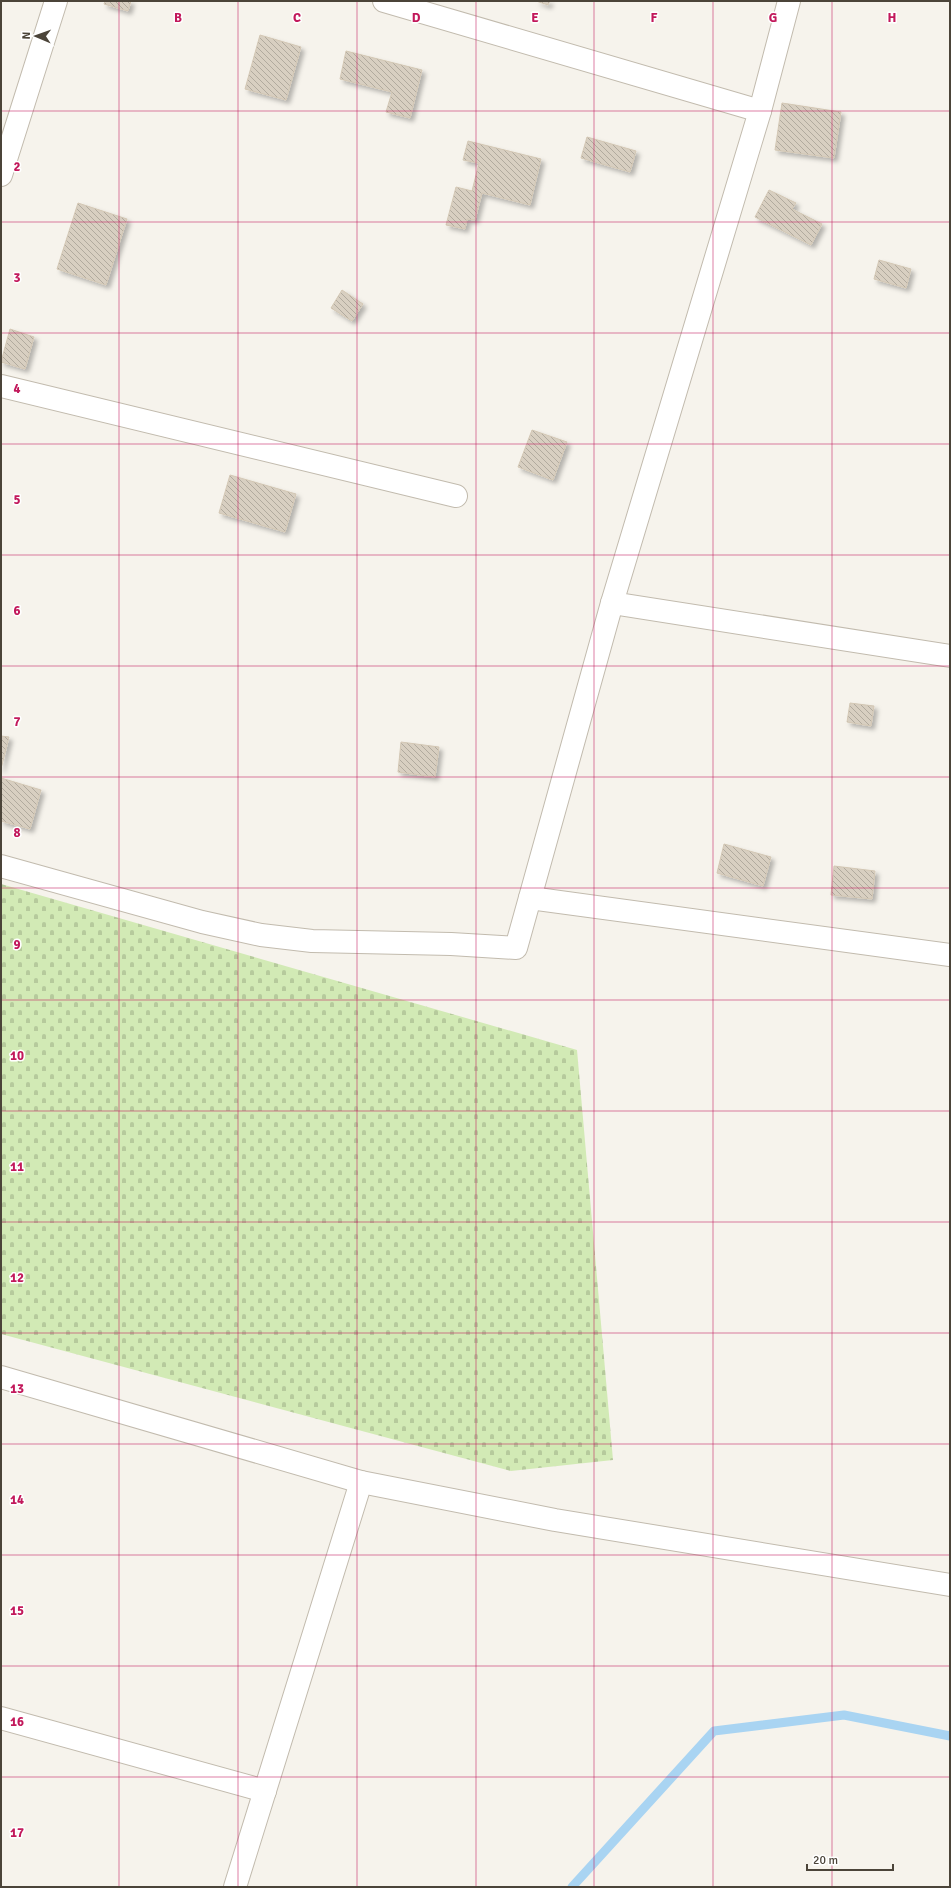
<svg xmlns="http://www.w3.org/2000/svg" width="951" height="1888" viewBox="0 0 951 1888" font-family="Signika,sans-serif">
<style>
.cemetery{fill:url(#cemetery-stones)}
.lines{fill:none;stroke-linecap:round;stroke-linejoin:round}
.stream{stroke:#a9d4f2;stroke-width:9}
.building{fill:url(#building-back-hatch);stroke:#d3c7b4;filter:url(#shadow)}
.minor-casing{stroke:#c2bbae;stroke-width:24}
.minor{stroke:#fff;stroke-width:22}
.grid{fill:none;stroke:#c2185b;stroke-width:1;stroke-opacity:0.55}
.grid-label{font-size:13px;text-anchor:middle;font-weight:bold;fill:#c2185b;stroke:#fff;stroke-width:3;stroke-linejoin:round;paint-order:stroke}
</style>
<defs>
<pattern id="cemetery-stones" width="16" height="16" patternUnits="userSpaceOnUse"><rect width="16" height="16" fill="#d2eab5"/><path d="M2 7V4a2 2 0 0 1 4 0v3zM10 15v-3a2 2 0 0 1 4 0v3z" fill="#b6ca9c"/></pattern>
<pattern id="building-back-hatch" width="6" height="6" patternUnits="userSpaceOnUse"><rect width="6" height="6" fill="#d8cfc1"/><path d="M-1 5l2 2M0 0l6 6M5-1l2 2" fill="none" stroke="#b1aa9e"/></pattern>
<filter id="shadow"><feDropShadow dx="3.5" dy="3.5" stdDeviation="2" flood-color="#0004"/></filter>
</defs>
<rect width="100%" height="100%" fill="#f6f3ec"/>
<path class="cemetery" d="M 1,884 L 577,1050 L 613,1460 L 511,1471 L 1,1334 Z"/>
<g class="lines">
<path class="stream" d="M 572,1887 L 714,1731 L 844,1715 L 950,1736"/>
</g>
<g class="building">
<path d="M 105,1 L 131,1 L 128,11 L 104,4 Z"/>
<path d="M 536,1 L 550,1 L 548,5 Z"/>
<path d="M 260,35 L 301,47 L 286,100 L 245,89 Z"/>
<path d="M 346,51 L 422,70 L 410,118 L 386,112 L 392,92 L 340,79 Z"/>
<path d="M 782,103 L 841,112 L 834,158 L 775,150 Z"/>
<path d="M 587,137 L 636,151 L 630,172 L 581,158 Z"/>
<path d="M 468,141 L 541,159 L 530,205 L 482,193 L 475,220 L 467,219 L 465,229 L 446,225 L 456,187 L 472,191 L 479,163 L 463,160 Z"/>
<path d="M 769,190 L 796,203 L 792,209 L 822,224 L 811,245 L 755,217 Z"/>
<path d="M 78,203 L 127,219 L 106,285 L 57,269 Z"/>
<path d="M 879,260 L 911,269 L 906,288 L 874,279 Z"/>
<path d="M 342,290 L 363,304 L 352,321 L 331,308 Z"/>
<path d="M 10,329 L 34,337 L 25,369 L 1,362 Z"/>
<path d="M 532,430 L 567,442 L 553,480 L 518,467 Z"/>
<path d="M 230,475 L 296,494 L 285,532 L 219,513 Z"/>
<path d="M 850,703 L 874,706 L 871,726 L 847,722 Z"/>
<path d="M 1,736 L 9,737 L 1,769 Z"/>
<path d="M 401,742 L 439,747 L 435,777 L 398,772 Z"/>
<path d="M 1,778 L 41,790 L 30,829 L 1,821 Z"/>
<path d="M 724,844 L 771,857 L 763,886 L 717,873 Z"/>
<path d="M 834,866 L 875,871 L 872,899 L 831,895 Z"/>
</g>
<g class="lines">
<g class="minor-casing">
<g id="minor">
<path d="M 384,1 L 760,111"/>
<path d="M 1,175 L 56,1"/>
<path d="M 1,386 L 456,496"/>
<path d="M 612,603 L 950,656"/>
<path d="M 1,866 L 202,922 L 261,935 L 312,941 L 451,944 L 516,948 L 612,603 L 760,111 L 789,1"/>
<path d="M 530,898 L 950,955"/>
<path d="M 1,1377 L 361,1482 L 555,1520 L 950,1585"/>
<path d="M 1,1718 L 265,1791"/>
<path d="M 235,1887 L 361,1482"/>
</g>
</g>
<use href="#minor" class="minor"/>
</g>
<path class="grid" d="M 119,1 L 119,1887M 238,1 L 238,1887M 357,1 L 357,1887M 476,1 L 476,1887M 594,1 L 594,1887M 713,1 L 713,1887M 832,1 L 832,1887M 1,111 L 950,111M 1,222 L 950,222M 1,333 L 950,333M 1,444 L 950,444M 1,555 L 950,555M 1,666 L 950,666M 1,777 L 950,777M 1,888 L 950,888M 1,1000 L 950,1000M 1,1111 L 950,1111M 1,1222 L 950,1222M 1,1333 L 950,1333M 1,1444 L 950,1444M 1,1555 L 950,1555M 1,1666 L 950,1666M 1,1777 L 950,1777"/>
<g class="grid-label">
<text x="178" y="22">B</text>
<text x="297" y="22">C</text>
<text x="416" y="22">D</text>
<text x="535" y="22">E</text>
<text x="654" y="22">F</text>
<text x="773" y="22">G</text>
<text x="892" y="22">H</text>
<text x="17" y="171">2</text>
<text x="17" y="282">3</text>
<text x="17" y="393">4</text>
<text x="17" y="504">5</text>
<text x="17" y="615">6</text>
<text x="17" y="726">7</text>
<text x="17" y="837">8</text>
<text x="17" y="949">9</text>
<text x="17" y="1060">10</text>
<text x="17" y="1171">11</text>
<text x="17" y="1282">12</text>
<text x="17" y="1393">13</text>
<text x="17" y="1504">14</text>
<text x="17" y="1615">15</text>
<text x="17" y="1726">16</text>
<text x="17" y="1837">17</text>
</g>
<rect width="951" height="1888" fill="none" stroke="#4b4439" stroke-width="4"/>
<g transform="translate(36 36) rotate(272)" stroke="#ffffff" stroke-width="3" paint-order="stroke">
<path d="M0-3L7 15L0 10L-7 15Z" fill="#4b4439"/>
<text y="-6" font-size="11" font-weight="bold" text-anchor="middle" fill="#4b4439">N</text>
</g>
<path d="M807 1864v6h86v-6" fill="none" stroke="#4b4439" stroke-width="2"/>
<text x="813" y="1864" font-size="12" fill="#4b4439" stroke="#ffffff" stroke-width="3" paint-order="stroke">20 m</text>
</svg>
